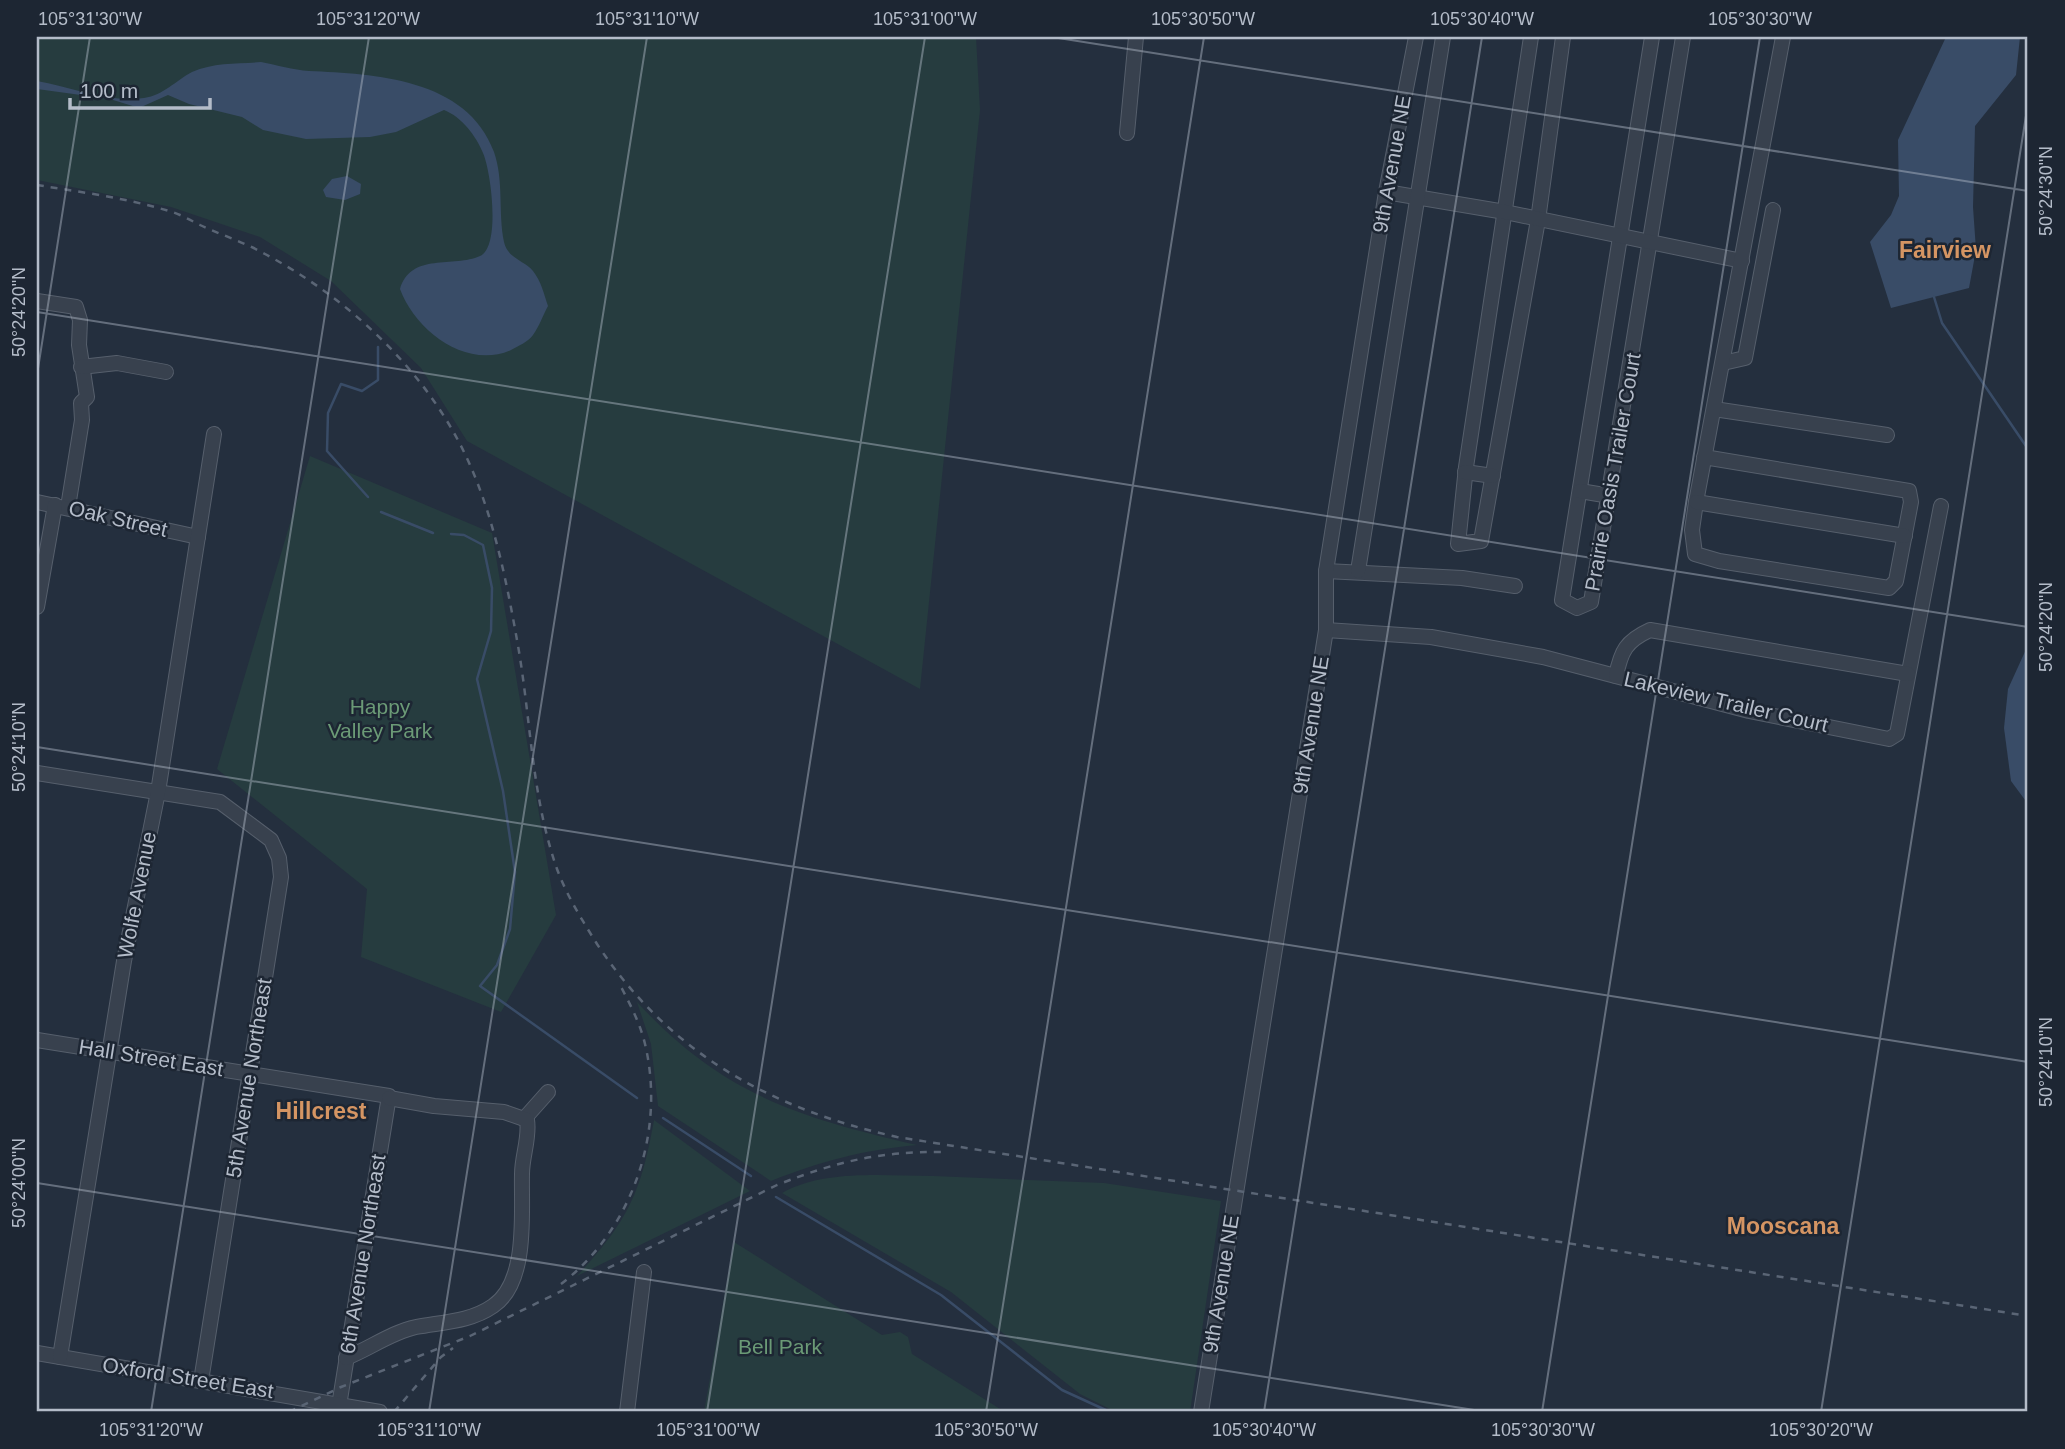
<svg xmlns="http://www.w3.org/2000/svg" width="2065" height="1449" viewBox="0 0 2065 1449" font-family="Helvetica,sans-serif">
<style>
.green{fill:#263c3f}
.water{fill:#394c67}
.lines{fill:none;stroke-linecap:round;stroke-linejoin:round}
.stream{stroke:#394c67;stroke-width:2.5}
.minor-casing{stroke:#565f6c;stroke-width:16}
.minor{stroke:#38414e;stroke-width:14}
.rail{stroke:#5a6575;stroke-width:2.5;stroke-dasharray:7 7;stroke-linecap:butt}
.ticks{fill:none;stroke:#b4bcc9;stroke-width:2;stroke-opacity:0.45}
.labels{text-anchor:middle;stroke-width:5;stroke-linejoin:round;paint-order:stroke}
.street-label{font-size:21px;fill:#b4bcc9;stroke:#1d2633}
.park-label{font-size:21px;fill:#6b9a76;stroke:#1d2633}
.neighbourhood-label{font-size:23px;font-weight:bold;fill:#d59563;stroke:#1d2633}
.neatline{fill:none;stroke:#b4bcc9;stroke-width:2.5}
.ticks-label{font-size:18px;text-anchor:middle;fill:#b4bcc9}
</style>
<rect width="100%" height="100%" fill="#242f3e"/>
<g class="green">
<path d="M 37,37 L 976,37 L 980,110 L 920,689 L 467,441 L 421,368 L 331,281 L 260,237 L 171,207 L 37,180 Z"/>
<path d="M 310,456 L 492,533 L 556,915 L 501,1012 L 361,957 L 367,889 L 217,769 Z"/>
<path d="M 637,1002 C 723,1095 798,1117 917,1145 C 863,1150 821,1161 771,1181 L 658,1106 L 651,1044 Z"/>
<path d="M 654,1120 L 750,1191 L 577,1276 C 628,1221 641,1193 654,1120 Z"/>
<path d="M 933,1176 L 1104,1183 L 1221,1201 L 1190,1412 L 1116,1412 L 1080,1394 L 951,1292 L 782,1193 C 825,1169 885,1176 933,1176 Z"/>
<path d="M 734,1242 L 882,1335 L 900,1332 L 908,1337 L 912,1354 L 1005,1412 L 704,1412 Z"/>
</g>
<g class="water">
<path d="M 1946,37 L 2020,37 L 2016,75 L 1975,126 L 1973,207 L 1976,250 L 1969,288 L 1891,308 L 1870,242 L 1891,215 L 1899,196 L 1898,140 Z"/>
<path d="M 261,62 C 277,65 293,70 309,71 C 374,74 467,78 494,152 C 504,181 498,212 504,242 C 508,259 524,260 533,271 C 541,281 544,294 548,306 C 543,315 539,327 533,335 C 528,342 518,346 511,350 C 466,370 415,330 400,289 C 411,252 454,268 480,256 C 501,247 491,171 483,153 C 476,136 462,117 444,110 L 396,132 L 370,137 L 306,139 L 263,130 L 242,117 L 189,104 L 168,95 L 139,108 L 110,99 L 37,89 L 37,81 C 71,87 109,103 144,98 C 164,95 175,81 192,72 C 214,62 238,64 261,62 Z"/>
<path d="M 347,176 L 361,184 L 360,194 L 345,200 L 326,197 L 323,190 L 332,179 Z"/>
<path d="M 2028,645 L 2028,804 L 2011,781 L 2004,728 L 2008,689 Z"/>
</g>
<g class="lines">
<g class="stream">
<path d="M 1934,297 L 1942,323 L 2028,449"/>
<path d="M 368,497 L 327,451 L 328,413 L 341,384 L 362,391 L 378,380 L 378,347"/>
<path d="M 381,512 L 433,533"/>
<path d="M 451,534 L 464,535 L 483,545 L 492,588 L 491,631 L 477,679 L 503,791 L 515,872 L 510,929 L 497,965 L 480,986 L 637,1098"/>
<path d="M 663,1118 L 751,1176"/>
<path d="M 776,1197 L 941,1295 L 1062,1390 L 1110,1412"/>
</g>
<g class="minor-casing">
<g id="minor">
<path d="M 1531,37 L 1466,467 L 1458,544 L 1481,541 L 1538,220 L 1563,37"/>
<path d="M 1652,37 L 1562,600 L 1577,608 L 1591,602 L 1683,37"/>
<path d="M 1127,133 L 1136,37"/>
<path d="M 1386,192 L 1505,212 L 1742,261"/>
<path d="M 37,301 L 76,307 L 80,320 L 79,345 L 87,397 L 81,403 L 82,420 L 68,507"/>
<path d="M 1723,363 L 1745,358 L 1773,210"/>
<path d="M 81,367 L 117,363 L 166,372"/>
<path d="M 1714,409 L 1887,435"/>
<path d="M 1704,457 L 1909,491 L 1911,502 L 1896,581 L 1889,588 L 1719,561 L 1695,554 L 1692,530 L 1696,502 L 1783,37"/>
<path d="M 1465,472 L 1493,476"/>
<path d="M 1580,491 L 1610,496"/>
<path d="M 37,502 L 198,537"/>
<path d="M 1696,502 L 1905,536"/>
<path d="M 1326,571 L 1462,578 L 1515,586"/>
<path d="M 1358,571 L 1443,37"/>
<path d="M 37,607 L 55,505"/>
<path d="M 1326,630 L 1431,637 L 1543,657 L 1749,711 L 1889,739 L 1897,734 L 1941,506"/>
<path d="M 1616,676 C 1621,651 1626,641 1650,630 L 1908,674"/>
<path d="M 37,773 L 220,802 L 271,840 L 279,858 L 281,877 L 201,1381"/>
<path d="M 37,1040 L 389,1096 L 338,1412"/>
<path d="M 524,1119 L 548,1092"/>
<path d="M 37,1353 L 380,1412"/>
<path d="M 60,1357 L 124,961 L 158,792 L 214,434"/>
<path d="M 346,1358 C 369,1349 392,1332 416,1327 C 442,1322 470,1322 493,1306 C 529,1282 521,1210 522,1174 C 522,1156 530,1137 527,1120 L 504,1112 L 434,1106 L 389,1098"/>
<path d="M 627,1412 L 644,1272"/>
<path d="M 1201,1412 L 1326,630 L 1326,571 L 1386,192 L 1416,37"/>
</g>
</g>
<use href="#minor" class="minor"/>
<g class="rail">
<path d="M 37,185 C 80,192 126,198 169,211 C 180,214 190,220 200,225 C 221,235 244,242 265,254 C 344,296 418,363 460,444 C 491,504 505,573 517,640 C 531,717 531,795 557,869 C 567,896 582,920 597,944 C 670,1054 771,1109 897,1137 L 2028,1316"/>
<path d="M 561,1284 C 632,1230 666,1132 645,1044 C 640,1023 630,1004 620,985"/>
<path d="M 289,1412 L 341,1387 L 470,1336 L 777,1185 C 835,1162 880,1151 943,1152"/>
<path d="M 394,1412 L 441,1357 L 453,1348"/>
</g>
</g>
<path class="ticks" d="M 1052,37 L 2028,191M 37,312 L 2028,627M 37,375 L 90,37M 37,747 L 2028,1062M 37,1183 L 1487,1412M 151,1412 L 369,37M 429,1412 L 647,37M 707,1412 L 925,37M 986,1412 L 1204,37M 1264,1412 L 1482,37M 1542,1412 L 1760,37M 1821,1412 L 2028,103"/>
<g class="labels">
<g class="street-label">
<text transform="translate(1392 164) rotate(-80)" y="7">9th Avenue NE</text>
<text transform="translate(1613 472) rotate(-80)" y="7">Prairie Oasis Trailer Court</text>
<text transform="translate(118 519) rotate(13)" y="7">Oak Street</text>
<text transform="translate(1726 702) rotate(13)" y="7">Lakeview Trailer Court</text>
<text transform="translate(1311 725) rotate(-81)" y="7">9th Avenue NE</text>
<text transform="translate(137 895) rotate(-79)" y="7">Wolfe Avenue</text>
<text transform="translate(151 1058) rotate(9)" y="7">Hall Street East</text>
<text transform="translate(249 1078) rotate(-81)" y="7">5th Avenue Northeast</text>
<text transform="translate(363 1254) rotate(-81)" y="7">6th Avenue Northeast</text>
<text transform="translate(1221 1284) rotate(-81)" y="7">9th Avenue NE</text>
<text transform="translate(188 1378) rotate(9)" y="7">Oxford Street East</text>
</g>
<g class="park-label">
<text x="380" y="714">Happy<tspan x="380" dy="24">Valley Park</tspan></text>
<text x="780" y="1354">Bell Park</text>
</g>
<g class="neighbourhood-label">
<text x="1945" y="258">Fairview</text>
<text x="321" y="1119">Hillcrest</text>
<text x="1783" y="1234">Mooscana</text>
</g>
</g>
<rect width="2065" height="1449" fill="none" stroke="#1d2633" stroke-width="77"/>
<path d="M70 98v10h140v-10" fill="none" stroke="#b4bcc9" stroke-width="3.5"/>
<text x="80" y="98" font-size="21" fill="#b4bcc9" stroke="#1d2633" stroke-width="5" paint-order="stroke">100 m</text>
<rect x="38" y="38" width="1988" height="1372" class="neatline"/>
<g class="ticks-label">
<text x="90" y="25">105°31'30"W</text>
<text x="368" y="25">105°31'20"W</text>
<text x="647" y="25">105°31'10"W</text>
<text x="925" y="25">105°31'00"W</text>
<text x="1203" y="25">105°30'50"W</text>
<text x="1482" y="25">105°30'40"W</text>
<text x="1760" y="25">105°30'30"W</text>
<text transform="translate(2046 191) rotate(-90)" y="6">50°24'30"N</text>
<text transform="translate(19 312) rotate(-90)" y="6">50°24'20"N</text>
<text transform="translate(2046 627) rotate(-90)" y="6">50°24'20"N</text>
<text transform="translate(19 747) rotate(-90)" y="6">50°24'10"N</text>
<text transform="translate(2046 1062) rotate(-90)" y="6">50°24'10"N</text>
<text transform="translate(19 1183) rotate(-90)" y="6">50°24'00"N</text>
<text x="151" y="1436">105°31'20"W</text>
<text x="429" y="1436">105°31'10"W</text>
<text x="708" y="1436">105°31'00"W</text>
<text x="986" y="1436">105°30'50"W</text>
<text x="1264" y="1436">105°30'40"W</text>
<text x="1543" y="1436">105°30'30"W</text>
<text x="1821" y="1436">105°30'20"W</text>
</g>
</svg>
